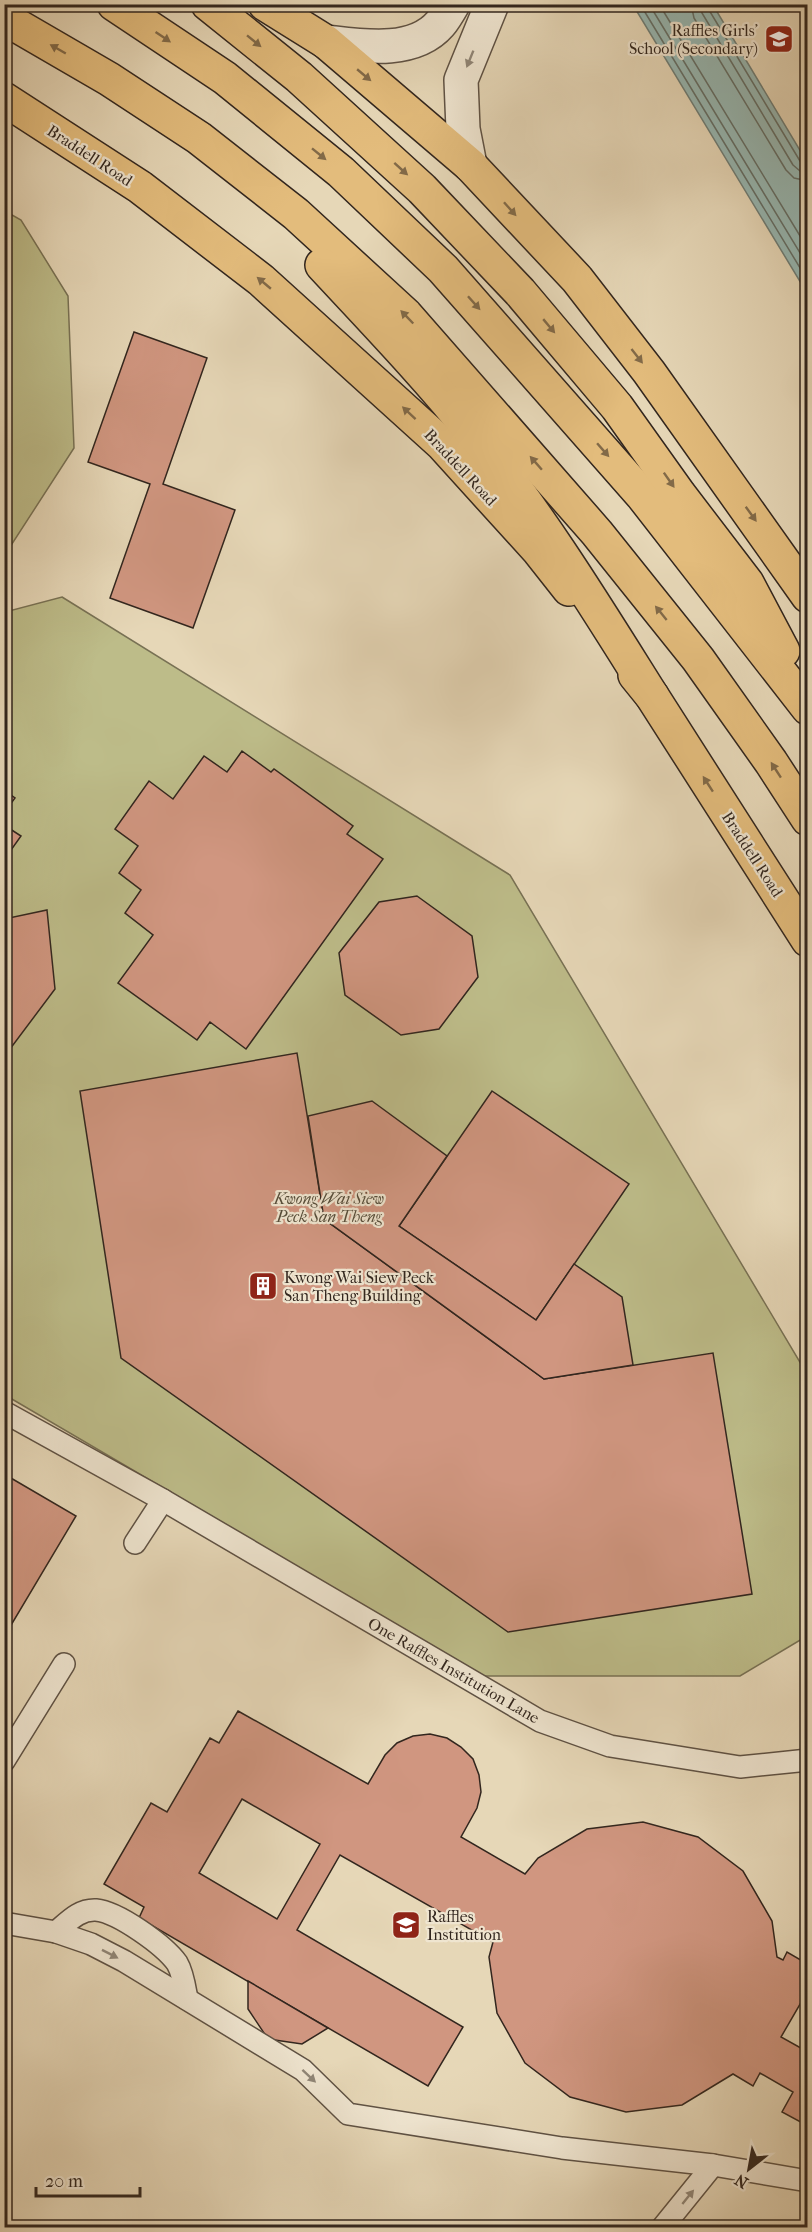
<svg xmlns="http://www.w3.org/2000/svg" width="812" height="2232" viewBox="0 0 812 2232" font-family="'IM FELL French Canon',serif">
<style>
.green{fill:#bdbc89;stroke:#787154;stroke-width:1.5}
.water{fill:#97b8b3;stroke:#6f7e77;stroke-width:1.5}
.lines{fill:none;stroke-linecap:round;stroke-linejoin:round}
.shore{stroke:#646f68;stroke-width:1.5}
.building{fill:#d09680;stroke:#32261e;stroke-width:1.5;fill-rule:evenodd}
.service-casing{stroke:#5f5244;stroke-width:24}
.minor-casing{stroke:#5f5244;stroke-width:36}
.primary-casing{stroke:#32261e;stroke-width:36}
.trunk-casing{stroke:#32261e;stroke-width:36}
.service{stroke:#efe5d0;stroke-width:21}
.minor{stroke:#efe5d0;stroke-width:33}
.primary{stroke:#e3bc7c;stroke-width:33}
.trunk{stroke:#e3bc7c;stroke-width:33}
.oneway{fill:#826a48}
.oneway2{fill:#908677}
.labels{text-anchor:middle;stroke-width:4.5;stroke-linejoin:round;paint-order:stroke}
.poi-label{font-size:16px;fill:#32261e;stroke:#efe5d0;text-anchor:start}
.street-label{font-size:16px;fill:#32261e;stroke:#efe5d0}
.park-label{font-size:16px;font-style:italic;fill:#554c39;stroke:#efe5d0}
</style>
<rect width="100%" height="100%" fill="#e6d7b7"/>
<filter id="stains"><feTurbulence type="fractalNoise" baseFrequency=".00333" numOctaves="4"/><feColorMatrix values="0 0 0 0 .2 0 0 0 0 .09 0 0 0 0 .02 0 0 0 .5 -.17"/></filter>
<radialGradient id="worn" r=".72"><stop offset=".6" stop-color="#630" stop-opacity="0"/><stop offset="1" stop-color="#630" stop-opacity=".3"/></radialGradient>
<g class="green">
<path d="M 5,211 L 21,220 L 68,296 L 74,448 L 10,547 L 5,551 Z"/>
<path d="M 62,597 L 510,875 L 807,1374 L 807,1636 L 740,1676 L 484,1676 L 5,1395 L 5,612 Z"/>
</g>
<path class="water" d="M 633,5 L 713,5 L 807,162 L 807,293 Z"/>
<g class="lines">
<g class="shore">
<path d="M 640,4 L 808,281"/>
<path d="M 649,4 L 808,266"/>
<path d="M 659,4 L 808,249"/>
<path d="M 691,4 L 694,18 L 786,170 L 794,178 L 808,181"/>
<path d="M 700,4 L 702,13 L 793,165 L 800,171 L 808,172"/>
<path d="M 708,4 L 709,10 L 800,161 L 808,164"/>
</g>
</g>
<g class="building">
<path d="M 134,332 L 207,358 L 163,484 L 235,510 L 193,628 L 110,598 L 150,484 L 88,462 Z"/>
<path d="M 242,751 L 271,772 L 274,769 L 353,826 L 347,834 L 383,859 L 246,1049 L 210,1022 L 197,1040 L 118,983 L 153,935 L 125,913 L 141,890 L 119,873 L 138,846 L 115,829 L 149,781 L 173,799 L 204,756 L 227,772 Z"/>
<path d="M 4,790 L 15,798 L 4,813 Z"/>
<path d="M 4,825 L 21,836 L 4,860 Z"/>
<path d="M 417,896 L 472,936 L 478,977 L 439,1029 L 401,1035 L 345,995 L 339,953 L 379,902 Z"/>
<path d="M 47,910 L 55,989 L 4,1057 L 4,982 L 7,979 L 4,967 L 4,919 Z"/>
<path d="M 297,1053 L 324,1219 L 544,1379 L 713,1353 L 752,1594 L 508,1632 L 121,1358 L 80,1091 Z"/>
<path d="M 492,1091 L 629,1184 L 536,1320 L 399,1226 Z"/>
<path d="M 372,1101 L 447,1156 L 399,1226 L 536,1320 L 574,1264 L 622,1297 L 633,1365 L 544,1379 L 324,1219 L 308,1116 Z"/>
<path d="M 4,1474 L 76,1516 L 4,1637 Z"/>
<path d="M 238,1711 L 368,1784 L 385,1755 L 397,1743 L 413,1736 L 430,1734 L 447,1738 L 461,1747 L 473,1759 L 479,1775 L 481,1792 L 477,1808 L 461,1837 L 525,1874 L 538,1858 L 587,1829 L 643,1822 L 698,1837 L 743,1871 L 772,1921 L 777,1957 L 783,1960 L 787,1952 L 804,1962 L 808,1955 L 808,2002 L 803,1999 L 781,2037 L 808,2052 L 808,2126 L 782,2112 L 793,2092 L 760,2073 L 753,2086 L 733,2074 L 682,2105 L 626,2112 L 570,2097 L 525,2063 L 497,2013 L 489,1957 L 493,1942 L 340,1855 L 297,1930 L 463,2027 L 428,2086 L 139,1918 L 144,1907 L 104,1884 L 151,1803 L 167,1812 L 210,1738 L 219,1743 ZM 242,1799 L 320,1844 L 277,1919 L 199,1873 Z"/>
<path d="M 248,1981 L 328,2028 L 302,2044 L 268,2039 L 248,2009 Z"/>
</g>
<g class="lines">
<g class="service-casing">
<g id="service">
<path d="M 4,1412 L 163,1500 L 540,1721 L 610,1746 L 740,1767 L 808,1760"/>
<path d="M 135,1543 L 163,1500"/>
<path d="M 4,1761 L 64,1664"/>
<path d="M 4,1923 L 56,1932 L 91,1944 L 124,1961 L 303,2070 L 348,2114 L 562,2148 L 713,2165 L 808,2181"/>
<path d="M 56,1932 C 68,1922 79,1909 96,1910 C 118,1912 164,1945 177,1963 C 183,1973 185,1988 187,1999"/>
<path d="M 662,2228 L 713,2165"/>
</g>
</g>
<g class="minor-casing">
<g id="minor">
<path d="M 326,42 C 361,46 413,55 440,24 C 445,18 449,11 453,4"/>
<path d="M 470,165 L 463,129 L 461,80 L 492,4"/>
</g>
</g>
<g class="primary-casing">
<g id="primary">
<path d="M 265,4 L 326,42 L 470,165 L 577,279 L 649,372 L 808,596"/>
<path d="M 4,99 L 140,187 L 261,280 L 442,444 L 539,551 L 569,589"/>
<path d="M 635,675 L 652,696 L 808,940"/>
</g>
</g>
<g class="trunk-casing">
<g id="trunk">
<path d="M 114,4 L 225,78 L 341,172 L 443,269 L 642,495 L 808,708"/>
<path d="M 208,4 L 299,77 L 422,189 L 520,292 L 617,407 L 679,494 L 747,583 L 783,651"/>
<path d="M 4,18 L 109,79 L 199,138 L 296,214 L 406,315 L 597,533 L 698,659 L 771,762 L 808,819"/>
<path d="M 322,265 C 374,321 427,376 475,436 C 541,517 596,607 652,696"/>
</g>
</g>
<use href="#service" class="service"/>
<use href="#minor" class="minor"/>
<use href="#primary" class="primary"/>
<use href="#trunk" class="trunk"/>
</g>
<defs><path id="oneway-solid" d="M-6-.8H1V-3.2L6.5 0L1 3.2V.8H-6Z" transform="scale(1.5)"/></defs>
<g class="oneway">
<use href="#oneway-solid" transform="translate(163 37) rotate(34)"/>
<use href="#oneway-solid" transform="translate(254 41) rotate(39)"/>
<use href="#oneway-solid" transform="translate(58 49) rotate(-150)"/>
<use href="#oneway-solid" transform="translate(364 75) rotate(40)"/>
<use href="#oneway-solid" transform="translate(319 154) rotate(39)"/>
<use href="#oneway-solid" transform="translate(401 169) rotate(42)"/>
<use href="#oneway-solid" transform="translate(510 209) rotate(48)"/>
<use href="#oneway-solid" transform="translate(264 283) rotate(-140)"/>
<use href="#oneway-solid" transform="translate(474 303) rotate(48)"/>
<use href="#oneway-solid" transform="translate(407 317) rotate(-134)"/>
<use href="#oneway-solid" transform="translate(549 326) rotate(50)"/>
<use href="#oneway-solid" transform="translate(637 356) rotate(52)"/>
<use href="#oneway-solid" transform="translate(409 413) rotate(-137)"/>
<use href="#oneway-solid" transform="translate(603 450) rotate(49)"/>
<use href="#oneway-solid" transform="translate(536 463) rotate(-131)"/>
<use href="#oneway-solid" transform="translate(669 480) rotate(55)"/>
<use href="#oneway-solid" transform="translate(751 514) rotate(54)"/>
<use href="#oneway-solid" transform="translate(661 613) rotate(-129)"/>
<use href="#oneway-solid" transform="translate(776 770) rotate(-123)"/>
<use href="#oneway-solid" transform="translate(708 784) rotate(-123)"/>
</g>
<g class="oneway2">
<use href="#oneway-solid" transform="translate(470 59) rotate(112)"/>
<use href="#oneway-solid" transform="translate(110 1954) rotate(27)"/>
<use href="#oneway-solid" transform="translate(309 2076) rotate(43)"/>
<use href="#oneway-solid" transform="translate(688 2197) rotate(-51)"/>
</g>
<defs>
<g id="school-square" transform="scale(1.5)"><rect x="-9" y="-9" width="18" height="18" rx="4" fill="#8f2418" stroke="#efe5d0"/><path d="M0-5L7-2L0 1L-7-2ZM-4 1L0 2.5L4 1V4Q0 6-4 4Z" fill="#fff"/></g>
<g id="building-square" transform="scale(1.5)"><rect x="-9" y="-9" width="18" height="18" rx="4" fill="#8f2418" stroke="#efe5d0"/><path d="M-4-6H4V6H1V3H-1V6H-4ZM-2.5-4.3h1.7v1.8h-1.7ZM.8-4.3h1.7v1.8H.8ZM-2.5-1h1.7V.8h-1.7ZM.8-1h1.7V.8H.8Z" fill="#fff"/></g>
<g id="university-square" transform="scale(1.5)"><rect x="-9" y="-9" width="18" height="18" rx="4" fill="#8f2418" stroke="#efe5d0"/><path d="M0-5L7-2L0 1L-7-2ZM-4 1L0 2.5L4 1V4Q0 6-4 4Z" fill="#fff"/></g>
</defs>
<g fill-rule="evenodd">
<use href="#school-square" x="779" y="39"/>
<use href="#building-square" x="263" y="1286"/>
<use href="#university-square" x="406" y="1925"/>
</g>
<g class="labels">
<g class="poi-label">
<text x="758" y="36" text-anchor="end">Raffles Girls'<tspan x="758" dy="18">School (Secondary)</tspan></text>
<text x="284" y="1283">Kwong Wai Siew Peck<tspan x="284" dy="18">San Theng Building</tspan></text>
<text x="427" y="1922">Raffles<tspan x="427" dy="18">Institution</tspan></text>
</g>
<g class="street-label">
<text transform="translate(90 155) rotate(33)" y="6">Braddell Road</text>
<text transform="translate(461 467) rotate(47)" y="6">Braddell Road</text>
<text transform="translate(753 854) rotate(57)" y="6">Braddell Road</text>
<text transform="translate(454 1670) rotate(30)" y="6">One Raffles Institution Lane</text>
</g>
<g class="park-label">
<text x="329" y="1204">Kwong Wai Siew<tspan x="329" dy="18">Peck San Theng</tspan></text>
</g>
</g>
<rect width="812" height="2232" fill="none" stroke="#e6d7b7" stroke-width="24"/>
<rect x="6" y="6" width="800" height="2220" fill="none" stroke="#32261e" stroke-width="3"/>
<rect x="12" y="12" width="788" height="2208" fill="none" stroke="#32261e" stroke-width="1.5"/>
<g transform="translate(749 2169) rotate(211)" stroke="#efe5d0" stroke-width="4.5" paint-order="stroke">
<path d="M0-4.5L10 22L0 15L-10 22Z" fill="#32261e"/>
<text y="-9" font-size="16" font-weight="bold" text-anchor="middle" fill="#32261e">N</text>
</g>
<path d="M36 2187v9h104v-9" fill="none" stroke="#32261e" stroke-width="3"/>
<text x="45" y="2187" font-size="18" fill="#32261e" stroke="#efe5d0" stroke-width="4.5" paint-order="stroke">20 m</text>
<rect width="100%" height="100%" filter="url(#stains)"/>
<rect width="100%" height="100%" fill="url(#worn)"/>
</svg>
